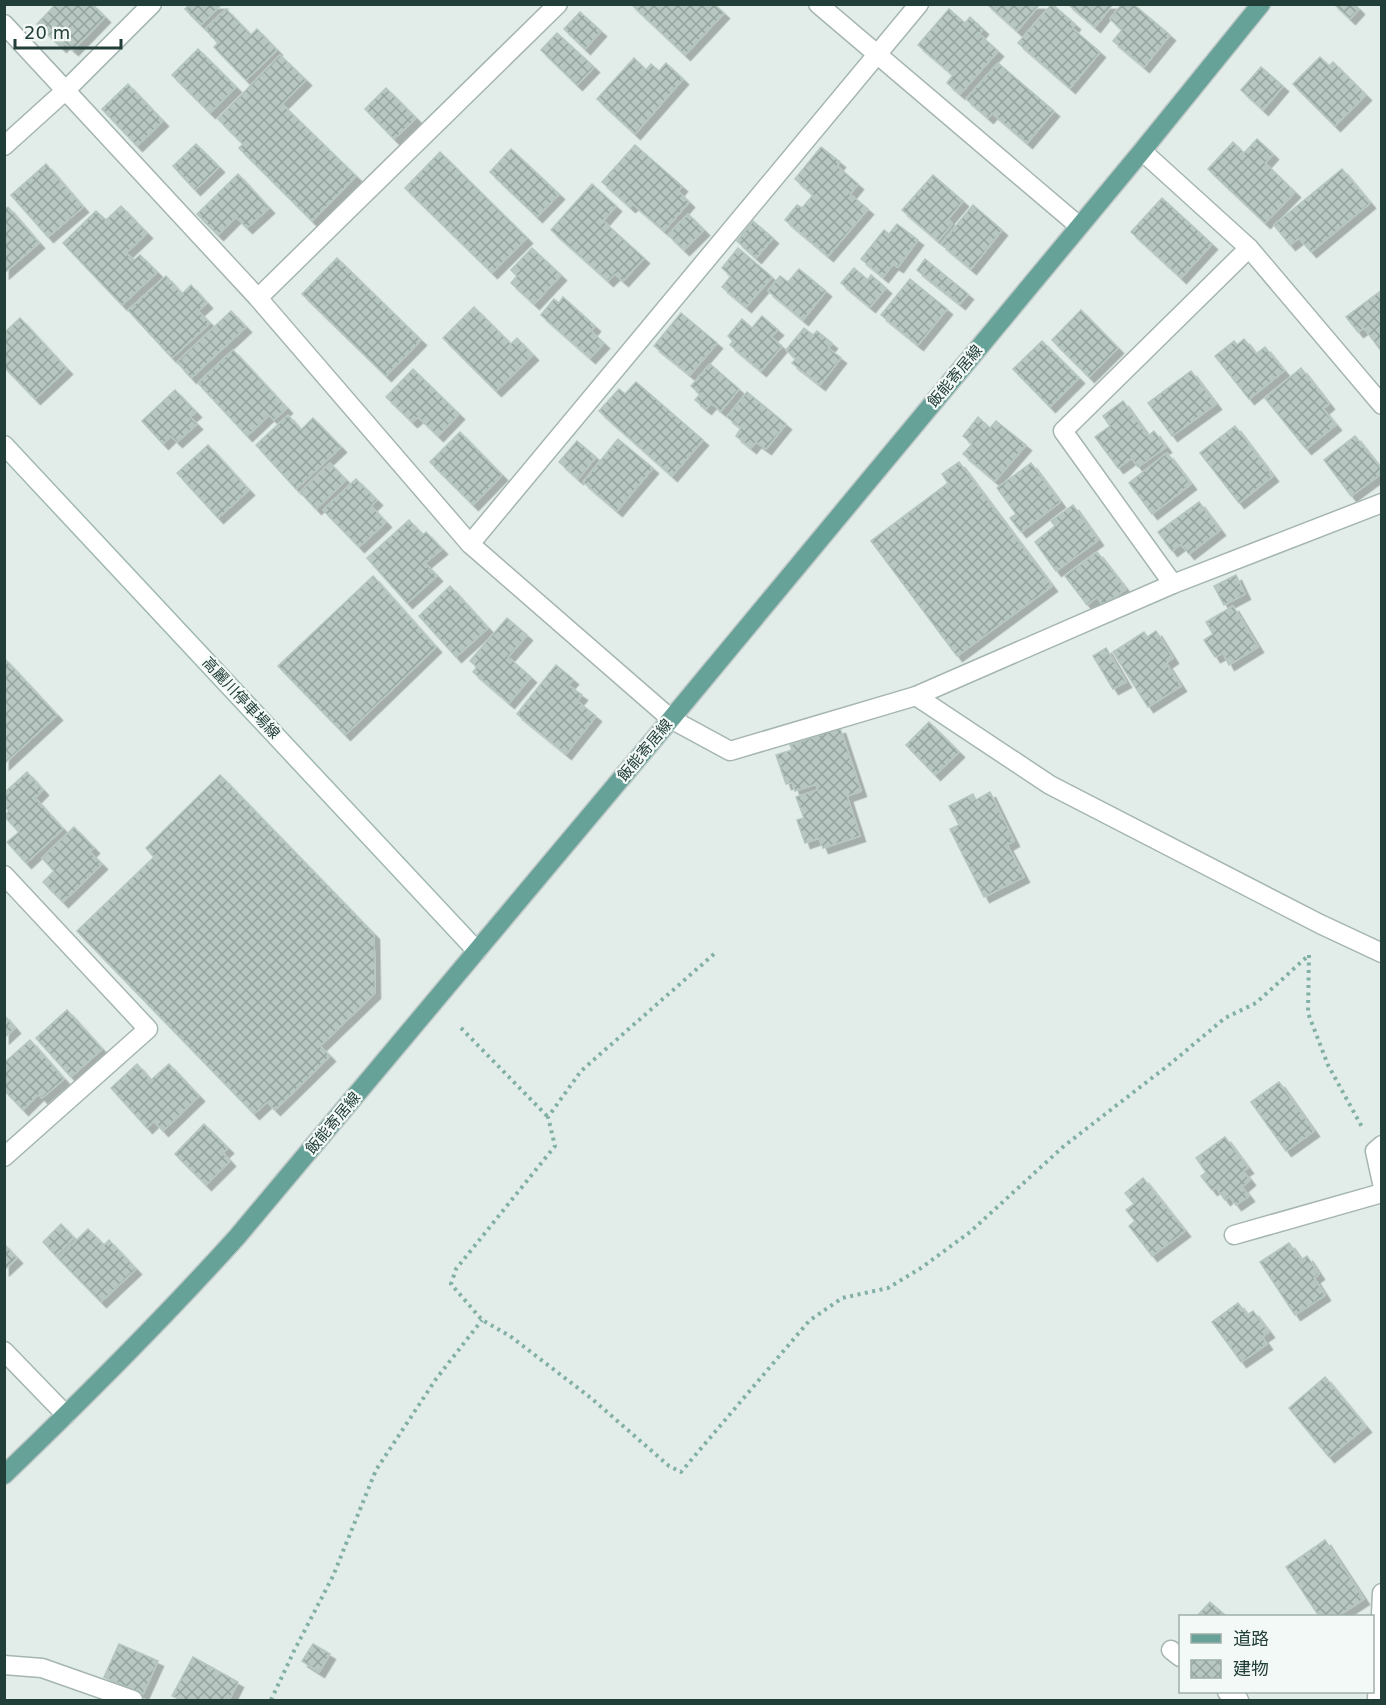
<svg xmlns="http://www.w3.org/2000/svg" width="1386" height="1705" viewBox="0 0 1386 1705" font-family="'DejaVu Sans','Noto Sans JP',sans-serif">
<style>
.building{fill:url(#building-cross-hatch);stroke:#b5c6c0;stroke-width:1.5;filter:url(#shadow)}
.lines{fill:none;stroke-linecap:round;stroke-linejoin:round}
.service-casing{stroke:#a5b5b1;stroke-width:21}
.minor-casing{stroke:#a5b5b1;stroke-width:21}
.tertiary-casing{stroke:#a5b5b1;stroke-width:21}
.secondary-casing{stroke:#a1b8b2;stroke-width:21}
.primary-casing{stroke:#c1c9c8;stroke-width:21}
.path{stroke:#83b0a6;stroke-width:4;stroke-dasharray:3 4.5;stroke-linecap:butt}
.service{stroke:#fff;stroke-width:18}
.minor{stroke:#fff;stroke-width:18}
.tertiary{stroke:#fff;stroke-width:18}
.secondary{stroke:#fff;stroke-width:18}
.primary{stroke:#67a298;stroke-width:18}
.labels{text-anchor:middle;stroke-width:4.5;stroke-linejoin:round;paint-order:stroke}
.street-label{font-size:15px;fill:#223e39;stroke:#f3f9f6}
</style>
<defs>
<pattern id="building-cross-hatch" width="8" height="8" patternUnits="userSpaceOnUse" patternTransform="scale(1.5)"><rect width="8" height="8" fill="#b8c7c2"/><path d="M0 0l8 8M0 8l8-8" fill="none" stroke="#95a39f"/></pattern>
<filter id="shadow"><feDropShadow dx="5.5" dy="5.5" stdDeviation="0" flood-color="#0004"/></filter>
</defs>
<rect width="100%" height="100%" fill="#e2ede9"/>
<g class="building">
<path d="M 56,4 L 92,4 L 105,17 L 73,50 L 65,43 L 61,47 L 37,24 Z"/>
<path d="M 190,4 L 222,4 L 201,25 L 185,9 Z"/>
<path d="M 631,4 L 714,4 L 724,13 L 685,55 Z"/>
<path d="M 987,4 L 1040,4 L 1017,31 Z"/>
<path d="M 1052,4 L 1075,24 L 1072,28 L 1100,52 L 1070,88 L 1018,43 Z"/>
<path d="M 1068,4 L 1113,4 L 1095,27 Z"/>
<path d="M 1122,4 L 1133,4 L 1170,35 L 1144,67 L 1113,41 L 1122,30 L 1110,19 Z"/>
<path d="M 1334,4 L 1354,4 L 1359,9 L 1350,19 Z"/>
<path d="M 226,9 L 251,35 L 257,29 L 277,50 L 246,80 L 214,47 L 218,43 L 205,29 Z"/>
<path d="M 949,9 L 965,23 L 970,17 L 983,29 L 979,34 L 998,51 L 960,94 L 947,83 L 953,75 L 918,45 Z"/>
<path d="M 580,12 L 601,31 L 585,49 L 564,29 Z"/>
<path d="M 557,33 L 594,67 L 577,85 L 541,50 Z"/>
<path d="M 198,49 L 236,87 L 210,113 L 172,75 Z"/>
<path d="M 280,55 L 306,80 L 282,104 L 356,176 L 312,221 L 239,148 L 243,144 L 218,119 Z"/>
<path d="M 1320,57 L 1329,66 L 1333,62 L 1366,95 L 1335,126 L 1293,84 Z"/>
<path d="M 634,58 L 646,70 L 651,64 L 659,71 L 666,63 L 683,79 L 635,134 L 597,99 Z"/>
<path d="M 998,63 L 1054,111 L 1027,143 L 992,113 L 988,118 L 966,99 Z"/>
<path d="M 1261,67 L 1283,86 L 1263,110 L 1241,90 Z"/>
<path d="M 128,84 L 163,121 L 137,146 L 102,109 Z"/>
<path d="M 386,88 L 416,118 L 394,139 L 365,109 Z"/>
<path d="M 1257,139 L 1273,154 L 1265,163 L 1295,192 L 1265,223 L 1208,169 L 1233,142 L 1244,153 Z"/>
<path d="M 196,144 L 219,167 L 195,190 L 173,166 Z"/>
<path d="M 635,145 L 682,186 L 678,191 L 689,202 L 664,231 L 633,204 L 630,207 L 602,182 Z"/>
<path d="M 821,147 L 840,162 L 837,166 L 858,184 L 850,194 L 868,209 L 828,256 L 785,220 L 797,205 L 802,208 L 813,195 L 795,179 Z"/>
<path d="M 511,149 L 559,194 L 537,217 L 490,172 Z"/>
<path d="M 440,152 L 527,238 L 492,273 L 405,188 Z"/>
<path d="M 46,164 L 83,207 L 48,237 L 11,195 Z"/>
<path d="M 1342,169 L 1370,203 L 1311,252 L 1299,238 L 1290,245 L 1274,225 Z"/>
<path d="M 238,174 L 269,208 L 247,228 L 236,217 L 218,235 L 197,214 Z"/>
<path d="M 933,175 L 963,201 L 948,219 L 952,224 L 938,241 L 902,210 Z"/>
<path d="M 592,184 L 616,206 L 603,221 L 644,258 L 623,281 L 615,274 L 608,281 L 551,230 Z"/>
<path d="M 1162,198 L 1212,244 L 1181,278 L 1131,232 Z"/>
<path d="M 973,205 L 1002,230 L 971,269 L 941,244 Z"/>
<path d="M 121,206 L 147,233 L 126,253 L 134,260 L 140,255 L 157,272 L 122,305 L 63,243 L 96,211 L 106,220 Z"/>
<path d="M 8,207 L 39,243 L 4,273 L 4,210 Z"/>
<path d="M 688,214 L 704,230 L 684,250 L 668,235 Z"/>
<path d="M 753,221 L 773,238 L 756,258 L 737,241 Z"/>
<path d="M 897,224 L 918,240 L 898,267 L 893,264 L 883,277 L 861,259 L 884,230 L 889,234 Z"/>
<path d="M 532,248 L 561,275 L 534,304 L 511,283 L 517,276 L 511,270 Z"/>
<path d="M 738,248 L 772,277 L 746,307 L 722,287 L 731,276 L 722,268 Z"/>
<path d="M 337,258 L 421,340 L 386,376 L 302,294 Z"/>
<path d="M 925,259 L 968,294 L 960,304 L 917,270 Z"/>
<path d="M 854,268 L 868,280 L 871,275 L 886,288 L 870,307 L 841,283 Z"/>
<path d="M 799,269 L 826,291 L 803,320 L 768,291 L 780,276 L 788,282 Z"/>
<path d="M 166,276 L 182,294 L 191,285 L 207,303 L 198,311 L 210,323 L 172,358 L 128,310 Z"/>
<path d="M 910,279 L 947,309 L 918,345 L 881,315 Z"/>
<path d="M 1382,290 L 1382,352 L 1364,328 L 1358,332 L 1346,317 Z"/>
<path d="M 563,297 L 595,326 L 591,331 L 604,343 L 590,358 L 541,315 L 554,299 L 559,303 Z"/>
<path d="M 474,307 L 511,344 L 517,338 L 533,355 L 496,391 L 443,338 Z"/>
<path d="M 1081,310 L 1118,348 L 1089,377 L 1052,340 Z"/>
<path d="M 231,311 L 246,327 L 191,378 L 177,362 Z"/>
<path d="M 681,313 L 717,343 L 690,375 L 654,346 Z"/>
<path d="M 762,316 L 778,330 L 771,337 L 782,346 L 761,371 L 730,345 L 733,341 L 728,336 L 742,319 L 752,328 Z"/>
<path d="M 20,318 L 67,369 L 35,399 L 4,367 L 4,333 Z"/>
<path d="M 804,328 L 813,335 L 817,331 L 832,343 L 828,348 L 841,358 L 820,385 L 792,363 L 796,359 L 786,350 Z"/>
<path d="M 1244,339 L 1256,354 L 1265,347 L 1284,371 L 1249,399 L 1215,356 L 1234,341 L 1237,345 Z"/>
<path d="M 1042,341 L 1079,378 L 1050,407 L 1013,369 Z"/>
<path d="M 233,350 L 287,408 L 274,420 L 269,415 L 247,436 L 198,383 Z"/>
<path d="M 710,364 L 739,389 L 721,411 L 711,403 L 706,409 L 695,400 L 700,394 L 691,386 Z"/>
<path d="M 1301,368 L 1329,404 L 1323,409 L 1336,425 L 1306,449 L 1265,398 Z"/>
<path d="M 413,369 L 459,414 L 438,436 L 418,417 L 412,422 L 386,397 Z"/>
<path d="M 1191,371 L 1216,404 L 1172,436 L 1148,403 Z"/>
<path d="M 636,382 L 703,440 L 672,476 L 599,411 L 619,389 L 625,394 Z"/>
<path d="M 175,390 L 196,412 L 190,417 L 197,424 L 177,442 L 171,436 L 163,444 L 142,421 Z"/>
<path d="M 747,392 L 786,424 L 766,449 L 756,442 L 751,448 L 736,436 L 741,428 L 727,417 Z"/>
<path d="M 1123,401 L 1148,436 L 1154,431 L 1166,447 L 1138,467 L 1132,458 L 1118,468 L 1095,437 L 1110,426 L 1103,416 Z"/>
<path d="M 288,415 L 301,430 L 313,418 L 341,447 L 296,489 L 256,445 Z"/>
<path d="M 978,417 L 990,428 L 996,421 L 1026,445 L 995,481 L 963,454 L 972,444 L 963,436 Z"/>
<path d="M 1235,426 L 1273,476 L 1239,503 L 1200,453 Z"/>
<path d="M 460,432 L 502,475 L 473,505 L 430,462 Z"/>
<path d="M 1355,436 L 1382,470 L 1382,473 L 1351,496 L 1324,460 Z"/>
<path d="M 618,439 L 653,468 L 617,511 L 583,482 Z"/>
<path d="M 577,441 L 596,457 L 578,479 L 559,462 Z"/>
<path d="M 208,445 L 249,490 L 218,518 L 177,473 Z"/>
<path d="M 1167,453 L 1191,484 L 1152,514 L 1129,483 Z"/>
<path d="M 959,462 L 1052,586 L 957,656 L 871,541 L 948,483 L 942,474 Z"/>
<path d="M 330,463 L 346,480 L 316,509 L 300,492 Z"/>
<path d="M 1031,463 L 1060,502 L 1021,532 L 1010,518 L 1016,514 L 997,488 Z"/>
<path d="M 356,479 L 377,500 L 371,506 L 386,522 L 359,547 L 323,510 Z"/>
<path d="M 1199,502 L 1220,530 L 1189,554 L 1181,544 L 1172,551 L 1158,532 Z"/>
<path d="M 1073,505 L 1098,540 L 1056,571 L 1035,542 L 1055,526 L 1051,521 Z"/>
<path d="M 409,520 L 423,535 L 426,532 L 442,549 L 425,563 L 437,576 L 407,603 L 367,558 Z"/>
<path d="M 1097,552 L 1126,589 L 1103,605 L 1097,597 L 1087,605 L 1065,576 Z"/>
<path d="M 1236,575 L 1245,594 L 1224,605 L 1214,586 Z"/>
<path d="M 373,576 L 436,647 L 345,735 L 278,666 Z"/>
<path d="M 450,586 L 488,628 L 456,657 L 419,616 Z"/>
<path d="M 1233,606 L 1258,647 L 1229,665 L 1223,653 L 1215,657 L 1204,640 L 1213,634 L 1206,622 Z"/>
<path d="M 507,618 L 527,635 L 508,657 L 531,677 L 509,703 L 473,672 L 477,667 L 470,661 Z"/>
<path d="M 1156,631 L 1173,658 L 1166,663 L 1181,686 L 1148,707 L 1113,652 L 1144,632 L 1147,637 Z"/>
<path d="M 1106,648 L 1126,682 L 1113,689 L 1093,656 Z"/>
<path d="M 4,658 L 57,715 L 4,764 Z"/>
<path d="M 556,665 L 573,679 L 568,685 L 582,695 L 577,701 L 596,716 L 566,754 L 517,714 Z"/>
<path d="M 929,722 L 959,752 L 935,775 L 906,745 Z"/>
<path d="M 840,728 L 861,791 L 847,796 L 860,836 L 823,848 L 819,838 L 805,843 L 797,820 L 804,818 L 796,797 L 818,790 L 816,784 L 795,791 L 792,782 L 786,784 L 776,755 L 792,750 L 790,745 Z"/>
<path d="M 27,772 L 43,790 L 35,798 L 63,829 L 26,863 L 7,842 L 19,832 L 4,816 L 9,811 L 4,806 L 4,793 Z"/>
<path d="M 220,775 L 374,934 L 375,993 L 320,1046 L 330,1056 L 275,1110 L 267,1102 L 254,1114 L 77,931 L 154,857 L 146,848 Z"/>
<path d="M 990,792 L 1014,841 L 1007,845 L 1024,877 L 984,897 L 950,829 L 959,825 L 949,806 L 973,794 L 976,800 Z"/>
<path d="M 74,827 L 94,848 L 90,852 L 102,864 L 63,902 L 43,882 L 54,871 L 42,858 Z"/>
<path d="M 67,1010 L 102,1049 L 71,1077 L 36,1038 Z"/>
<path d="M 4,1015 L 15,1028 L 4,1038 Z"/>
<path d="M 30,1040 L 64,1079 L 42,1098 L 39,1094 L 23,1110 L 4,1090 L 4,1063 Z"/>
<path d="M 137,1064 L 151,1080 L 169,1064 L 199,1096 L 163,1131 L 154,1121 L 147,1128 L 111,1088 Z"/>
<path d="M 1279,1082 L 1314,1131 L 1286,1151 L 1251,1102 Z"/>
<path d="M 204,1124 L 228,1148 L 223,1153 L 230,1161 L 206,1185 L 175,1154 Z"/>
<path d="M 1225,1137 L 1248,1168 L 1243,1171 L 1250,1180 L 1242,1187 L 1249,1196 L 1236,1205 L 1229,1196 L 1225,1200 L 1216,1187 L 1212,1190 L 1201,1176 L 1206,1172 L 1196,1158 Z"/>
<path d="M 1143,1178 L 1185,1231 L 1152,1256 L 1129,1226 L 1135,1221 L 1126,1210 L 1134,1204 L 1125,1193 Z"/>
<path d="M 61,1224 L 74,1238 L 56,1256 L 43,1242 Z"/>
<path d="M 88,1229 L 104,1245 L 109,1240 L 136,1269 L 101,1302 L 58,1258 Z"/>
<path d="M 1289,1243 L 1301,1260 L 1307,1256 L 1319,1274 L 1314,1278 L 1325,1295 L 1295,1315 L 1260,1262 Z"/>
<path d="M 4,1244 L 17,1258 L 4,1270 Z"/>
<path d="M 1238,1303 L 1247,1315 L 1253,1311 L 1269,1332 L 1262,1337 L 1267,1344 L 1241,1362 L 1212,1322 Z"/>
<path d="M 1325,1377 L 1366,1427 L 1329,1457 L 1289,1408 Z"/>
<path d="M 1325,1540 L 1364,1599 L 1338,1616 L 1319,1616 L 1286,1567 Z"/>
<path d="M 1210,1602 L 1226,1616 L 1197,1616 Z"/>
<path d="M 119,1644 L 158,1661 L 143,1694 L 104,1677 Z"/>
<path d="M 313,1644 L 330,1654 L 319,1672 L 302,1661 Z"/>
<path d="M 193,1657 L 238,1682 L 229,1700 L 181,1700 L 172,1696 Z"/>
</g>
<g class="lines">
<g class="service-casing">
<g id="service">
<path d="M 1234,1235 L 1382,1193"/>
<path d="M 1171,1650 L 1180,1657"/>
<path d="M 1227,1692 L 1239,1700"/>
</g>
</g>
<g class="minor-casing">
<g id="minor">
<path d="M 4,24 L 258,298 L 470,544 L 919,4"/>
<path d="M 4,146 L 66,90 L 152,4"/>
<path d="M 1142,151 L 1249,248 L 1382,405"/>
<path d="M 258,298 L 558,4"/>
<path d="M 470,544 L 671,719 L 730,751 L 916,696 L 1173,584 L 1382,503"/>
<path d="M 1173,584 L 1063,431 L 1249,248"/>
<path d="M 916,696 L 1050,785 L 1320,924 L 1382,953"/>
<path d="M 4,875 L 148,1029 L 4,1157"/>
<path d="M 1382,1145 L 1375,1151 L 1382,1183"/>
<path d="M 4,1351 L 66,1415"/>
<path d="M 4,1665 L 42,1668 L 133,1700"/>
<path d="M 1377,1700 L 1382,1593"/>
</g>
</g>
<g class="tertiary-casing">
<path id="tertiary" d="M 818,4 L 1079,226"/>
</g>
<g class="secondary-casing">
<path id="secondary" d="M 4,445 L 477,951"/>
</g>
<g class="primary-casing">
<path id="primary" d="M 4,1475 C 84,1398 163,1319 237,1237 L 671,719 L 1142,151 L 1261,4"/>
</g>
<g class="path">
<path d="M 714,954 L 581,1071 L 548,1117 L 555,1146 L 456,1269 L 451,1284 L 482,1320 L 510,1336 L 591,1398 L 669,1466 L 681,1472 L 809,1321 L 842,1298 L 888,1288 L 921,1268 L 970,1232 L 1064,1146 L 1170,1064 L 1225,1018 L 1256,1003 L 1309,955"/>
<path d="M 1309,955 L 1308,1013 L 1328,1065 L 1362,1127"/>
<path d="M 461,1028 L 548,1117"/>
<path d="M 271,1700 L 294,1651 L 333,1576 L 376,1470 L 436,1379 L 482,1320"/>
</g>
<use href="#service" class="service"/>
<use href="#minor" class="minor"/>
<use href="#tertiary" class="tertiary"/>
<use href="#secondary" class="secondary"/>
<use href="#primary" class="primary"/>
</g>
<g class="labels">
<g class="street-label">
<text transform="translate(955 376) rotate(-50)" y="5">飯能寄居線</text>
<text transform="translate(241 698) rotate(47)" y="5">高麗川停車場線</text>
<text transform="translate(645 750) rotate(-50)" y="5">飯能寄居線</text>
<text transform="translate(333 1123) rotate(-50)" y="5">飯能寄居線</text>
</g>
</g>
<rect width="1386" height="1705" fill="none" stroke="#223e39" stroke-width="12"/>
<rect x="1179" y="1615" width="195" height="78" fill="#f3f9f6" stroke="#9faeaa" stroke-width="1.5"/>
<rect x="1191" y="1634" width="30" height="9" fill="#67a298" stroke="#9faeaa" stroke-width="1.5"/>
<text x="1233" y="1645" font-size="18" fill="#223e39">道路</text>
<rect x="1191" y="1660" width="30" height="18" fill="url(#building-cross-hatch)" stroke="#9faeaa" stroke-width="1.5"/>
<text x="1233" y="1675" font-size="18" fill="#223e39">建物</text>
<path d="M15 39v9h106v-9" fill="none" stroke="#223e39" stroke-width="3"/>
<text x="24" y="39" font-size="18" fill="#223e39" stroke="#f3f9f6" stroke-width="4.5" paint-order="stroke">20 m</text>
</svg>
